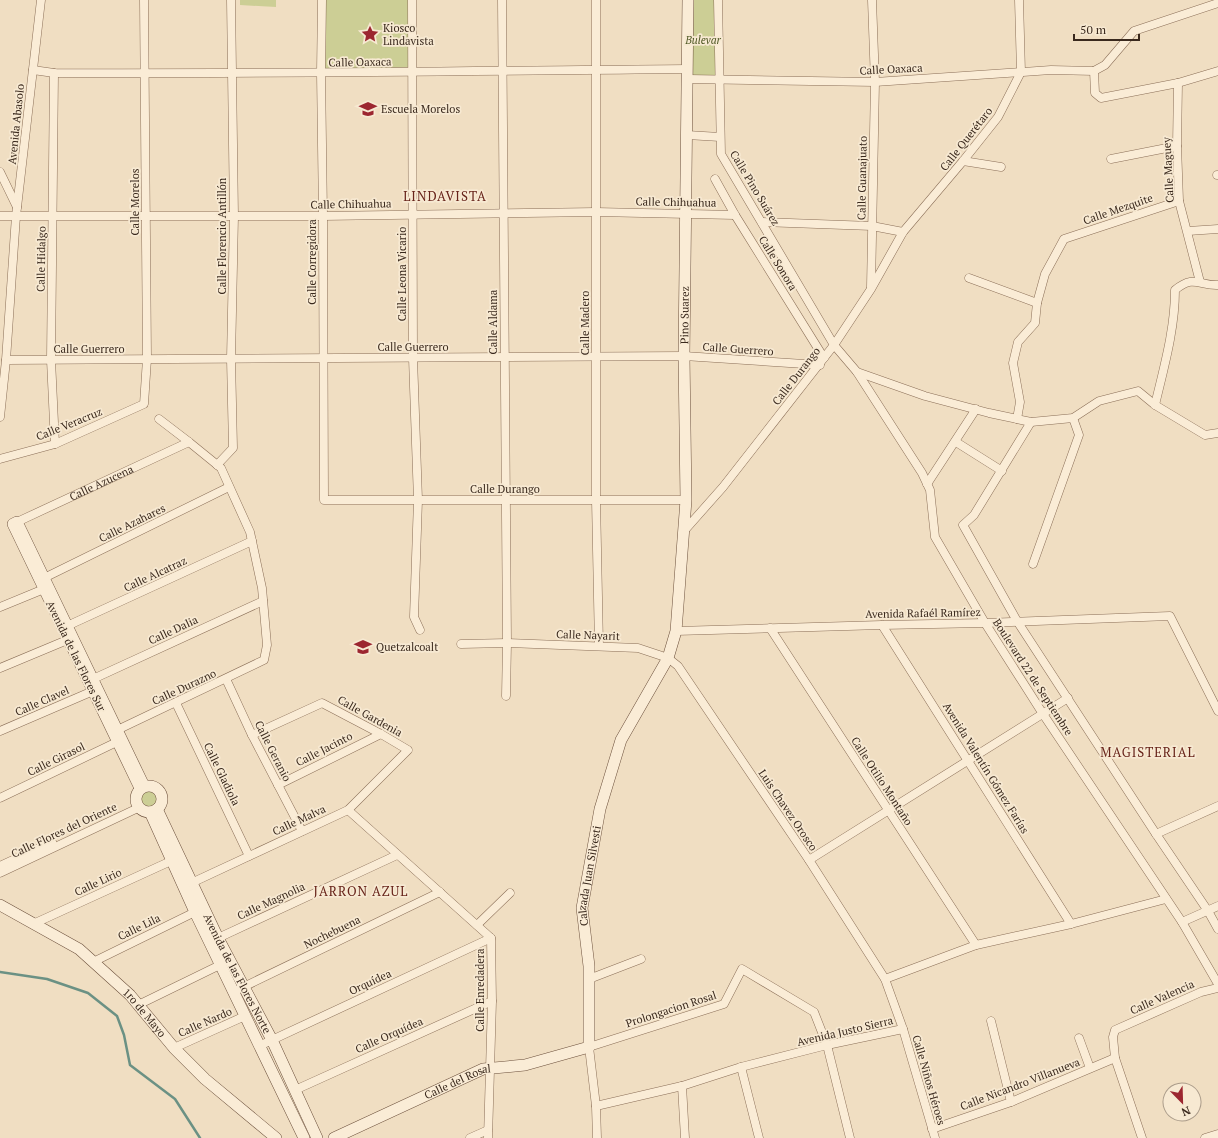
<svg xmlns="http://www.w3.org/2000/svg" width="1218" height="1138" viewBox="0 0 1218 1138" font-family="'PT Serif',serif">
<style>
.green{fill:#ccce95}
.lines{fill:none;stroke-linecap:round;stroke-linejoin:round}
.stream{stroke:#6b9184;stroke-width:2.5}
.street-casing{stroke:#8b6f58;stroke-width:9}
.secondary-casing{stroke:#6c503c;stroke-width:12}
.street{stroke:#faecd6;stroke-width:8}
.secondary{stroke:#faecd6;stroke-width:11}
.labels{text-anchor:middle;stroke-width:3.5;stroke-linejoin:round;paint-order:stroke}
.poi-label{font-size:11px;fill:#3a291d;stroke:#f7e9d2;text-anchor:start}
.park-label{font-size:11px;font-style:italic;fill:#4e5723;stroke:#f7e9d2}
.street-label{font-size:11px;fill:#3a291d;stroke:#f7e9d2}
.quarter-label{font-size:13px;letter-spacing:1px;fill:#68251b;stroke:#f7e9d2}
</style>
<rect width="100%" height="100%" fill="#f0dec2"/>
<g class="green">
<path d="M 240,0 L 276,0 L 276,7 L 240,5 Z"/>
<path d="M 322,0 L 412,0 L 412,70 L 322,72 Z"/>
<path d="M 688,0 L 718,0 L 719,79 L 688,79 Z"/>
<path d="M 144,786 L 162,795 L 155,810 L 136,803 Z"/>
</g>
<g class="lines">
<path class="stream" d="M 0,972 L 47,979 L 88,993 L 117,1016 L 124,1035 L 130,1065 L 175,1099 L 200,1138"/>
<g class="street-casing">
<g id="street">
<path d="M 322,0 L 321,73 L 323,216 L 324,500 L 686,500"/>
<path d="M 412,0 L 413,358 L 418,500 L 414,617 L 420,630"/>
<path d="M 502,0 L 507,643 L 506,696"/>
<path d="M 596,0 L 596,500 L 599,646"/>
<path d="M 718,0 L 721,154 L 834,345 L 857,372 L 925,396 L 989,413 L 1031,422 L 1073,418 L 1099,401 L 1138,391 L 1155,405 L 1205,435 L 1218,433"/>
<path d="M 33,70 L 54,73 C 265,74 477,71 688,69"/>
<path d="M 1094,71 L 1095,93 L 1101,98 L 1178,83 L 1218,71"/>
<path d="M 1094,71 L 1105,65 L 1134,31 L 1218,3"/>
<path d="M 54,73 L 51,360 L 55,444"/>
<path d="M 688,79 L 875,82 L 1051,70 L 1094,71"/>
<path d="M 1178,83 L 1177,146 L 1179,201 L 1200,282"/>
<path d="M 687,135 L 720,137"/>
<path d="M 1111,159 L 1177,146"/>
<path d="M 963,161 L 1001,167"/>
<path d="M 0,172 L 17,207"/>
<path d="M 1217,175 L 1218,175"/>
<path d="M 715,179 L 735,215 L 824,358"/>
<path d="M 0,216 L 323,216 L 596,212 L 735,215"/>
<path d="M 762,222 L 872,226 L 903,232"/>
<path d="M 1188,231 L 1218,229"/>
<path d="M 969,278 L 1037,303"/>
<path d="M 871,287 L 875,82 L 872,0"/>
<path d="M 6,360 L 684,356 L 820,365"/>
<path d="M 857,372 L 922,473 L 930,490 L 935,537 L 985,623 L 1043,714 L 1182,922 L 1218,984"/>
<path d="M 1155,405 C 1164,367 1175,329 1175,290 C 1194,274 1199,286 1218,285"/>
<path d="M 0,417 L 6,360 L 16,216 L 41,0"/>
<path d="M 1017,419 L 1020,402 L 1013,363 L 1018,342 L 1035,323 L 1037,303 L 1045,274 L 1064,239 L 1179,201"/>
<path d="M 1031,422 L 974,515 L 963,525 L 1017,621 L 1156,834 L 1208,911 L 1218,929"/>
<path d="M 956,442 L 1002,471"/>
<path d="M 0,459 L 55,444 L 144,404 L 147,359 L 144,0"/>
<path d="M 217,465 L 233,448 L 231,359 L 234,216 L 231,0"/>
<path d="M 927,484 L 976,409"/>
<path id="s1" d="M 17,522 L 189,442"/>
<path d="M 684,531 L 723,487 L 834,345 L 871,289 L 903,232 L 963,161 L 998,117 L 1021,72 L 1019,0"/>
<path d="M 1033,564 L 1079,435 L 1073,418"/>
<path d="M 44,578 L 229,487"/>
<path d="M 0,607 L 44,589"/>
<path d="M 882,625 L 1071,924"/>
<path d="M 67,626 L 252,541"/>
<path d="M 770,628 L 976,945"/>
<path d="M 676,631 L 882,625 L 985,623 L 1170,616 L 1218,711"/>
<path d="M 461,644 L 507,643 L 638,648 L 668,658 L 678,666 L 809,860 L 885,979 L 903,1029 L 935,1138"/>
<path d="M 0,668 L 72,638"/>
<path d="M 93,679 L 263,601"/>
<path d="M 226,679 L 252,735 L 302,831"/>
<path d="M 176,703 L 249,856"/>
<path d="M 0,731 L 93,691"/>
<path d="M 113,732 L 264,660 L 267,645 L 262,588 L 250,532 L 221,468 L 189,442 L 159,419"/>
<path d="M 278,785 L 381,734"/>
<path d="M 0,798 L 121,740"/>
<path d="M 348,810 L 491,938 L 492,1001 L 488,1138"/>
<path d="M 1156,834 L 1218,806"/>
<path d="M 809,860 L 1068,698"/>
<path d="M 0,866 L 52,842"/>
<path d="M 0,873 L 138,808"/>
<path d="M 187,885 L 348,810 L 408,750 L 381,734 L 322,703 L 252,735"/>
<path d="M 1182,922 L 1218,906"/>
<path d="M 33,924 L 171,861"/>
<path d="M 477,925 L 510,893"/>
<path d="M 218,938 L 397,855"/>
<path d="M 93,962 L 195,912"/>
<path d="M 589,979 L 641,959"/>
<path d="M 885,979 L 976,945 L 1071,924 L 1166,899"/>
<path d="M 233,992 L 440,892"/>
<path d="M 138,1005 L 220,965"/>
<path d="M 991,1021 L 1011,1102"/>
<path d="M 1079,1038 L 1090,1068"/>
<path d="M 259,1046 L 491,938"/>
<path d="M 174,1048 L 245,1016"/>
<path d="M 741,1067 L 759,1138"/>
<path d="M 682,1086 L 685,1138"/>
<path d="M 295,1090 L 492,1001"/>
<path d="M 596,1106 L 682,1086 L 741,1067 L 827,1045 L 903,1029"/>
<path d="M 932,1129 L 1011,1102 L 1115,1058"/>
<path d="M 470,1138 L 488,1130"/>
<path d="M 597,1138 L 596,1106 L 589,1047 L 724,1004 L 742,969 L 814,1012 L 827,1045 L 850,1138"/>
<path d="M 1142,1138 L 1115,1058 L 1113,1037 L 1115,1030 L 1201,992 L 1218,988"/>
<path d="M 1205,1138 L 1218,1134"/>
</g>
</g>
<g class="secondary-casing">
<g id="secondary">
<circle cx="149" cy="799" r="13"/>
<path d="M 140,788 L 13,524 L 17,522 L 144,786"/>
<path id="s2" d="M 157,809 L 218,938 L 272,1040 L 317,1138"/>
<path d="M 150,812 L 195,912 L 304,1138"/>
<path id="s3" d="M 0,905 L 79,949 L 130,995 L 174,1048 L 205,1079 L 276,1138"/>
<path id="s4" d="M 334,1138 L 483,1069 L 525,1065 L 589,1047 L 589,966 L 582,908 L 600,809 L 621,740 L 668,658 L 676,631 L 686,500 L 684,356 L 688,0"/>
</g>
</g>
<use href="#street" class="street"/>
<use href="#secondary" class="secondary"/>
</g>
<defs>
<g id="sight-bare" transform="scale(1.38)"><path d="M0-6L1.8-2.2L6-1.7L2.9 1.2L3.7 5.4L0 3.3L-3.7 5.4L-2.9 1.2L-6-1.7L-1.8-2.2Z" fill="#9c2630" stroke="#f7e9d2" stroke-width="2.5" paint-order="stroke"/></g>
<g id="university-bare" transform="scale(1.38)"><path d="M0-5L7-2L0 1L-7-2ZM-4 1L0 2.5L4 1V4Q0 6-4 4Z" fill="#9c2630" stroke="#f7e9d2" stroke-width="2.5" paint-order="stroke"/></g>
</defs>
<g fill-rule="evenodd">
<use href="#sight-bare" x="370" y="34"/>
<use href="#university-bare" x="368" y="109"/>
<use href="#university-bare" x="363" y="647"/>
</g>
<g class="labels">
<g class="poi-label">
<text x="383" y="32">Kiosco<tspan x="383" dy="13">Lindavista</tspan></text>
<text x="381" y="113">Escuela Morelos</text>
<text x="376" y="651">Quetzalcoalt</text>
</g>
<g class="park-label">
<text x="703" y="44">Bulevar</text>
</g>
<g class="street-label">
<text transform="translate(360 62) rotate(-1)" y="4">Calle Oaxaca</text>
<text transform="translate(891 69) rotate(-3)" y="4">Calle Oaxaca</text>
<text transform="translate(16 124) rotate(-84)" y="4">Avenida Abasolo</text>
<text transform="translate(966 139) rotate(-52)" y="4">Calle Querétaro</text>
<text transform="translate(1168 170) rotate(-93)" y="4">Calle Maguey</text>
<text transform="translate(862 178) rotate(-89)" y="4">Calle Guanajuato</text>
<text transform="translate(755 188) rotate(59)" y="4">Calle Pino Suárez</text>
<text transform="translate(135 202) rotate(-90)" y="4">Calle Morelos</text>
<text transform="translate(676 202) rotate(1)" y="4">Calle Chihuahua</text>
<text transform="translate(351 204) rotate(-1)" y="4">Calle Chihuahua</text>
<text transform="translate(1118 209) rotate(-19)" y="4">Calle Mezquite</text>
<text transform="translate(222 236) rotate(-90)" y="4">Calle Florencio Antillón</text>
<text transform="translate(41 259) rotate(-89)" y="4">Calle Hidalgo</text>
<text transform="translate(312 262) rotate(-90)" y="4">Calle Corregidora</text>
<text transform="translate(778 263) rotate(58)" y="4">Calle Sonora</text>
<text transform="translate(402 274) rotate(-90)" y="4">Calle Leona Vicario</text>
<text dy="4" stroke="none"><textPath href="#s4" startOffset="1024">Pino Suarez</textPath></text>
<text transform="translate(493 322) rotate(-90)" y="4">Calle Aldama</text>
<text transform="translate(585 323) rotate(-90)" y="4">Calle Madero</text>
<text x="413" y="351">Calle Guerrero</text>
<text x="89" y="353">Calle Guerrero</text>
<text transform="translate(738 349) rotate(4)" y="4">Calle Guerrero</text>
<text transform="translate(796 376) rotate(-52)" y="4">Calle Durango</text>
<text transform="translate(69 424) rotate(-22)" y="4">Calle Veracruz</text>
<text dy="4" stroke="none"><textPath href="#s1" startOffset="93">Calle Azucena</textPath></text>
<text x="505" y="493">Calle Durango</text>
<text transform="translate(132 523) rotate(-26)" y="4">Calle Azahares</text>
<text transform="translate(155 574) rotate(-25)" y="4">Calle Alcatraz</text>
<text transform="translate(923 613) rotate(-1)" y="4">Avenida Rafaél Ramírez</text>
<text transform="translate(173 630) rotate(-25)" y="4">Calle Dalia</text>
<text transform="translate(588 635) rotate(2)" y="4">Calle Nayarit</text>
<text transform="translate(76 656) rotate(64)" y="4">Avenida de las Flores Sur</text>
<text transform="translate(1033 677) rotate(57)" y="4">Boulevard 22 de Septiembre</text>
<text transform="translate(184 687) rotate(-25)" y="4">Calle Durazno</text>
<text transform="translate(42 701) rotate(-24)" y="4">Calle Clavel</text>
<text transform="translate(370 716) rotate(29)" y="4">Calle Gardenia</text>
<text transform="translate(324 749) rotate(-27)" y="4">Calle Jacinto</text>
<text transform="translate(273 751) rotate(63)" y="4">Calle Geranio</text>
<text transform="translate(56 759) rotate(-26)" y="4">Calle Girasol</text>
<text transform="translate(986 768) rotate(58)" y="4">Avenida Valentín Gómez Farías</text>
<text transform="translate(222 774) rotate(64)" y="4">Calle Gladiola</text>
<text transform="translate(882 781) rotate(57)" y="4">Calle Otilio Montaño</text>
<text transform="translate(788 810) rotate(56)" y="4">Luis Chavez Orosco</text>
<text transform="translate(299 820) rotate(-25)" y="4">Calle Malva</text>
<text transform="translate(64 830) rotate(-25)" y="4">Calle Flores del Oriente</text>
<text dy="4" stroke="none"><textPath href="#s4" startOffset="445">Calzada Juan Silvesti</textPath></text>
<text transform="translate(98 882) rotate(-25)" y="4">Calle Lirio</text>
<text transform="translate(271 901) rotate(-25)" y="4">Calle Magnolia</text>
<text transform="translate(139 927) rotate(-26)" y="4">Calle Lila</text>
<text transform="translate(332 932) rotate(-26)" y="4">Nochebuena</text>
<text dy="4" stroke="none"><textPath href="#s2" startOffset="183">Avenida de las Flores Norte</textPath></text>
<text transform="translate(370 982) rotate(-25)" y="4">Orquídea</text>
<text transform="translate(480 990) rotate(-90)" y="4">Calle Enredadera</text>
<text transform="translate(1162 997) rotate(-24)" y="4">Calle Valencia</text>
<text transform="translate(671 1009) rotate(-18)" y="4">Prolongacion Rosal</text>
<text dy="4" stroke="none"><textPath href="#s3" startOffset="182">1ro de Mayo</textPath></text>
<text transform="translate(205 1022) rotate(-24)" y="4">Calle Nardo</text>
<text transform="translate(845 1031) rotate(-13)" y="4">Avenida Justo Sierra</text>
<text transform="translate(389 1035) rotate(-24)" y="4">Calle Orquídea</text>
<text transform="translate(929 1080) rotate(74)" y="4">Calle Niños Héroes</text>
<text dy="4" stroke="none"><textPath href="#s4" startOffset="136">Calle del Rosal</textPath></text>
<text transform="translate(1020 1084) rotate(-21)" y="4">Calle Nicandro Villanueva</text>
</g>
<g class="quarter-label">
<text x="445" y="201">LINDAVISTA</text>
<text x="1148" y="757">MAGISTERIAL</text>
<text x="361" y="896">JARRON AZUL</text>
</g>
</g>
<g transform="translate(1182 1102) rotate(157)"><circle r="19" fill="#f7e9d2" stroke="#ab9c8a"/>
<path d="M0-3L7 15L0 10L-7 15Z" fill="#9c2630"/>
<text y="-6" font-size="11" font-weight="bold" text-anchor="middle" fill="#3a291d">N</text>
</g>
<path d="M1074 34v6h65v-6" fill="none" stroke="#3a291d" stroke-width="2"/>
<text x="1080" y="34" font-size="12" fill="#3a291d" stroke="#f7e9d2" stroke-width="3" paint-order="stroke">50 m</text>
</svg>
